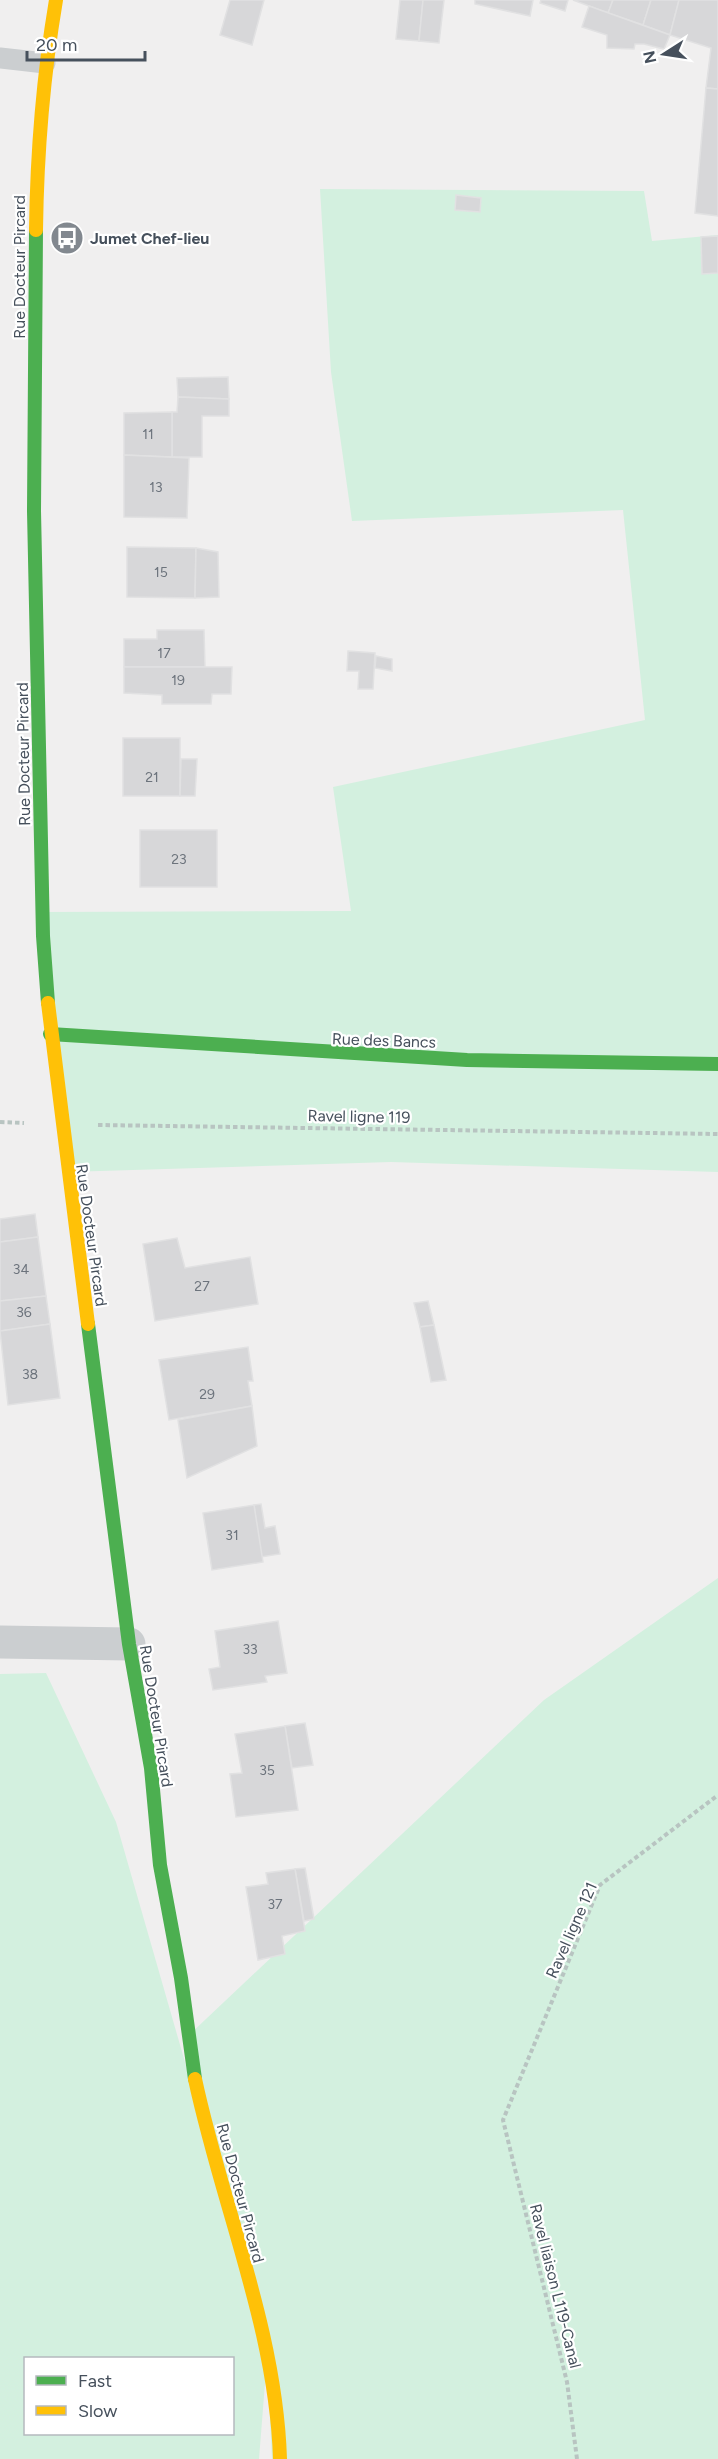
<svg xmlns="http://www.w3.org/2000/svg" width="718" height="2459" viewBox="0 0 718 2459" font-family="Figtree,sans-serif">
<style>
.green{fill:#d3f0df;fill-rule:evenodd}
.building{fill:#d7d7d9;stroke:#e1e1e2;stroke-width:1.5}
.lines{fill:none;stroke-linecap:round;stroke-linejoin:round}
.path{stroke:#b8c4c1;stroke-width:4;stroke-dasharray:4.5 3;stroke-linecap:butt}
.lane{stroke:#cbced0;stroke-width:21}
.street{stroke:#cbced0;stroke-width:33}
.fast{stroke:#4caf50;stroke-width:14}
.slow{stroke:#ffc107;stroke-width:14}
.labels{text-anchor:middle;stroke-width:4.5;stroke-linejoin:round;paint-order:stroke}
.number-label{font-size:14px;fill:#6c737c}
.poi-label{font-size:16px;font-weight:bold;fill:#46505c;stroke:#fff;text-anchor:start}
.street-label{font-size:16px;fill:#46505c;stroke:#fff}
</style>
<rect width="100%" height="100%" fill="#f0efef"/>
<g class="green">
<path d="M 320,189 L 644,191 L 652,241 L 718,235 L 718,1172 L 391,1162 L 67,1172 L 43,912 L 351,911 L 333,787 L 645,720 L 623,510 L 352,521 L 331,372 Z"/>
<path d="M 718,1578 L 718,2459 L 272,2459 L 267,2358 L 259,2459 L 0,2459 L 0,1674 L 46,1673 L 116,1822 L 226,2205 L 188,2036 L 544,1700 ZM 26,2358 L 232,2358 L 232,2434 L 26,2434 Z"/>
</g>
<g class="building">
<path d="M 230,0 L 264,0 L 252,45 L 220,35 Z"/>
<path d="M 400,0 L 423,0 L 419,41 L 396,39 Z"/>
<path d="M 423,0 L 444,0 L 439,43 L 419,41 Z"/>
<path d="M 475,0 L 533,0 L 530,16 L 475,4 Z"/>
<path d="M 541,0 L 568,0 L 565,11 L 540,3 Z"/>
<path d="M 573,0 L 613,0 L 608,13 Z"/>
<path d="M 613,0 L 651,0 L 643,25 L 608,13 Z"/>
<path d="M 651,0 L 679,0 L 670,35 L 643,25 Z"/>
<path d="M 679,0 L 718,0 L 718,89 L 706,88 L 711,48 L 670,35 Z"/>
<path d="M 589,6 L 670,35 L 664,49 L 644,44 L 635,44 L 634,49 L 607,48 L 607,35 L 582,27 Z"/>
<path d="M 706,88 L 718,89 L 718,216 L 695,213 Z"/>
<path d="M 456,195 L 481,198 L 480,212 L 455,210 Z"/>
<path d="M 718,236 L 718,273 L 702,274 L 701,237 Z"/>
<path d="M 228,377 L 229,399 L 178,397 L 177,378 Z"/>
<path d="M 178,397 L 229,399 L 229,416 L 202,416 L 202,457 L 172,457 L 172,412 L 177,412 Z"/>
<path d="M 172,412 L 172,457 L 124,455 L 124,413 Z"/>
<path d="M 124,455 L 189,458 L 187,518 L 124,517 Z"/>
<path d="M 127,547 L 196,548 L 195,598 L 127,597 Z"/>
<path d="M 196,548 L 218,552 L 219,597 L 195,598 Z"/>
<path d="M 157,630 L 204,630 L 205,667 L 124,667 L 124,639 L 157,639 Z"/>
<path d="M 348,651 L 375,653 L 373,689 L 358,689 L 359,671 L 347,671 Z"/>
<path d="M 376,656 L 392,659 L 392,671 L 375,668 Z"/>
<path d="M 124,667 L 232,667 L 231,694 L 212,694 L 211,704 L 162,704 L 162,695 L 124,693 Z"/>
<rect x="123" y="738" width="57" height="58"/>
<path d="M 181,759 L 197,759 L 195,796 L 180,796 Z"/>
<rect x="140" y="830" width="77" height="57"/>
<path d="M 35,1214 L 38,1237 L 0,1242 L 0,1219 Z"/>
<path d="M 38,1237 L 46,1296 L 0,1301 L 0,1242 Z"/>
<path d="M 177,1238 L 185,1268 L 250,1257 L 258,1304 L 155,1321 L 143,1244 Z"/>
<path d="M 46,1296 L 50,1324 L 0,1331 L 0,1301 Z"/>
<path d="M 428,1301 L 434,1325 L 420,1327 L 414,1303 Z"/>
<path d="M 50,1324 L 60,1398 L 8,1405 L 0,1331 Z"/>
<path d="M 434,1325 L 446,1380 L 431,1382 L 420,1327 Z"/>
<path d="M 248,1347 L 253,1381 L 248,1381 L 252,1406 L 169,1420 L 159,1360 Z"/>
<path d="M 252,1406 L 257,1446 L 187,1478 L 178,1420 Z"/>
<path d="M 261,1504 L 265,1528 L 275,1526 L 280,1554 L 261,1557 L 254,1505 Z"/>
<path d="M 254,1505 L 263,1562 L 212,1570 L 203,1513 Z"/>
<path d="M 278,1621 L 287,1673 L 265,1676 L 267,1682 L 213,1690 L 209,1669 L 220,1667 L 215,1631 Z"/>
<path d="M 305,1723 L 313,1765 L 292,1768 L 285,1726 Z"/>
<path d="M 285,1726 L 298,1810 L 236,1817 L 230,1774 L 242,1773 L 235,1734 Z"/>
<path d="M 305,1868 L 314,1919 L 304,1921 L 295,1869 Z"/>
<path d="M 295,1869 L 305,1931 L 282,1936 L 285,1954 L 258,1960 L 246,1887 L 268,1884 L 266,1873 Z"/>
</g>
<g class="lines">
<g class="path">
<path d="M 0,1122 L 24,1123"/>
<path d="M 98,1125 L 718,1134"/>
<path d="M 577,2459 L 567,2382 L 503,2120 L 600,1885 L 718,1795"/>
</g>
<path class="lane" d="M 0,58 L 45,63"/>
<path class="street" d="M 0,1642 L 129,1644"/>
<g class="fast">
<path d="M 36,230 L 34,511 L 43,936 L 48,1003"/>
<path d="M 50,1034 L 467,1060 L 718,1064"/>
<path d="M 88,1324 L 129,1644 L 151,1768 L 160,1865 L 181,1978 L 195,2079"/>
</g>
<g class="slow">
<path d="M 36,230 C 37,152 43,77 56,0"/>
<path d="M 48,1003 L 88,1324"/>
<path d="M 195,2079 C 222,2206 276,2329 280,2459"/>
</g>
</g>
<defs>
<g id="bus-disc" transform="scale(1.725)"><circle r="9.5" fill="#82888f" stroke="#fff"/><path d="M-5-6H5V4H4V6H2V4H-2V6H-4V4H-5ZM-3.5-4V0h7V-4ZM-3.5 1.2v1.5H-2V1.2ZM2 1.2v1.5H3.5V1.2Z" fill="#fff"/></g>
</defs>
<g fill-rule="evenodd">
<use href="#bus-disc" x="67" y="238"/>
</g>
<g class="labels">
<g class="number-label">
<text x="148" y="439">11</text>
<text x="156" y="492">13</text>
<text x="161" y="577">15</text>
<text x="164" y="658">17</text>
<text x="178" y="685">19</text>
<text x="152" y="782">21</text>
<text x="179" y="864">23</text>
<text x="21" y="1274">34</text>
<text x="202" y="1291">27</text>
<text x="24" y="1317">36</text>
<text x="30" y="1379">38</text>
<text x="207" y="1399">29</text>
<text x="232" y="1540">31</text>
<text x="250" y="1654">33</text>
<text x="267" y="1775">35</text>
<text x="275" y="1909">37</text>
</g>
<g class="poi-label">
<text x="90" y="244">Jumet Chef-lieu</text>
</g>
<g class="street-label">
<text transform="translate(19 267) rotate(-90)" y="6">Rue Docteur Pircard</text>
<text transform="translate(23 754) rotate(-91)" y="6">Rue Docteur Pircard</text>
<text transform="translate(384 1040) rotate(2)" y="6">Rue des Bancs</text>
<text transform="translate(359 1116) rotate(1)" y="6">Ravel ligne 119</text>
<text transform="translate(92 1235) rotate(82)" y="6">Rue Docteur Pircard</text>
<text transform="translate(157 1716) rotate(81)" y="6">Rue Docteur Pircard</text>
<text transform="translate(571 1930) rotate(-66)" y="6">Ravel ligne 121</text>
<text transform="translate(241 2193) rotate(75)" y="6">Rue Docteur Pircard</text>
<text transform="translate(556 2286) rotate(76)" y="6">Ravel liaison L119-Canal</text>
</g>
</g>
<rect x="24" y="2357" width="210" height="78" fill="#ffffff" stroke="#b5b9be" stroke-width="1.5"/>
<rect x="36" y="2376" width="30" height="9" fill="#4caf50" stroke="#b5b9be" stroke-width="1.5"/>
<text x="78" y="2387" font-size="18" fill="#46505c">Fast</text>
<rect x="36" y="2406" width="30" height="9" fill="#ffc107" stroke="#b5b9be" stroke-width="1.5"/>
<text x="78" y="2417" font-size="18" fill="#46505c">Slow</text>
<g transform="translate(664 54) rotate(258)" stroke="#ffffff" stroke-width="4.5" paint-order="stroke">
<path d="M0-4.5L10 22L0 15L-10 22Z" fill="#46505c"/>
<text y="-9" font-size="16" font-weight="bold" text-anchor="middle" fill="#46505c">N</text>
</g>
<path d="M27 51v9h118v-9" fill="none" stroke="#46505c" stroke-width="3"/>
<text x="36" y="51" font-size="18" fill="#46505c" stroke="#ffffff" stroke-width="4.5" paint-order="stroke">20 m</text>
</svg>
